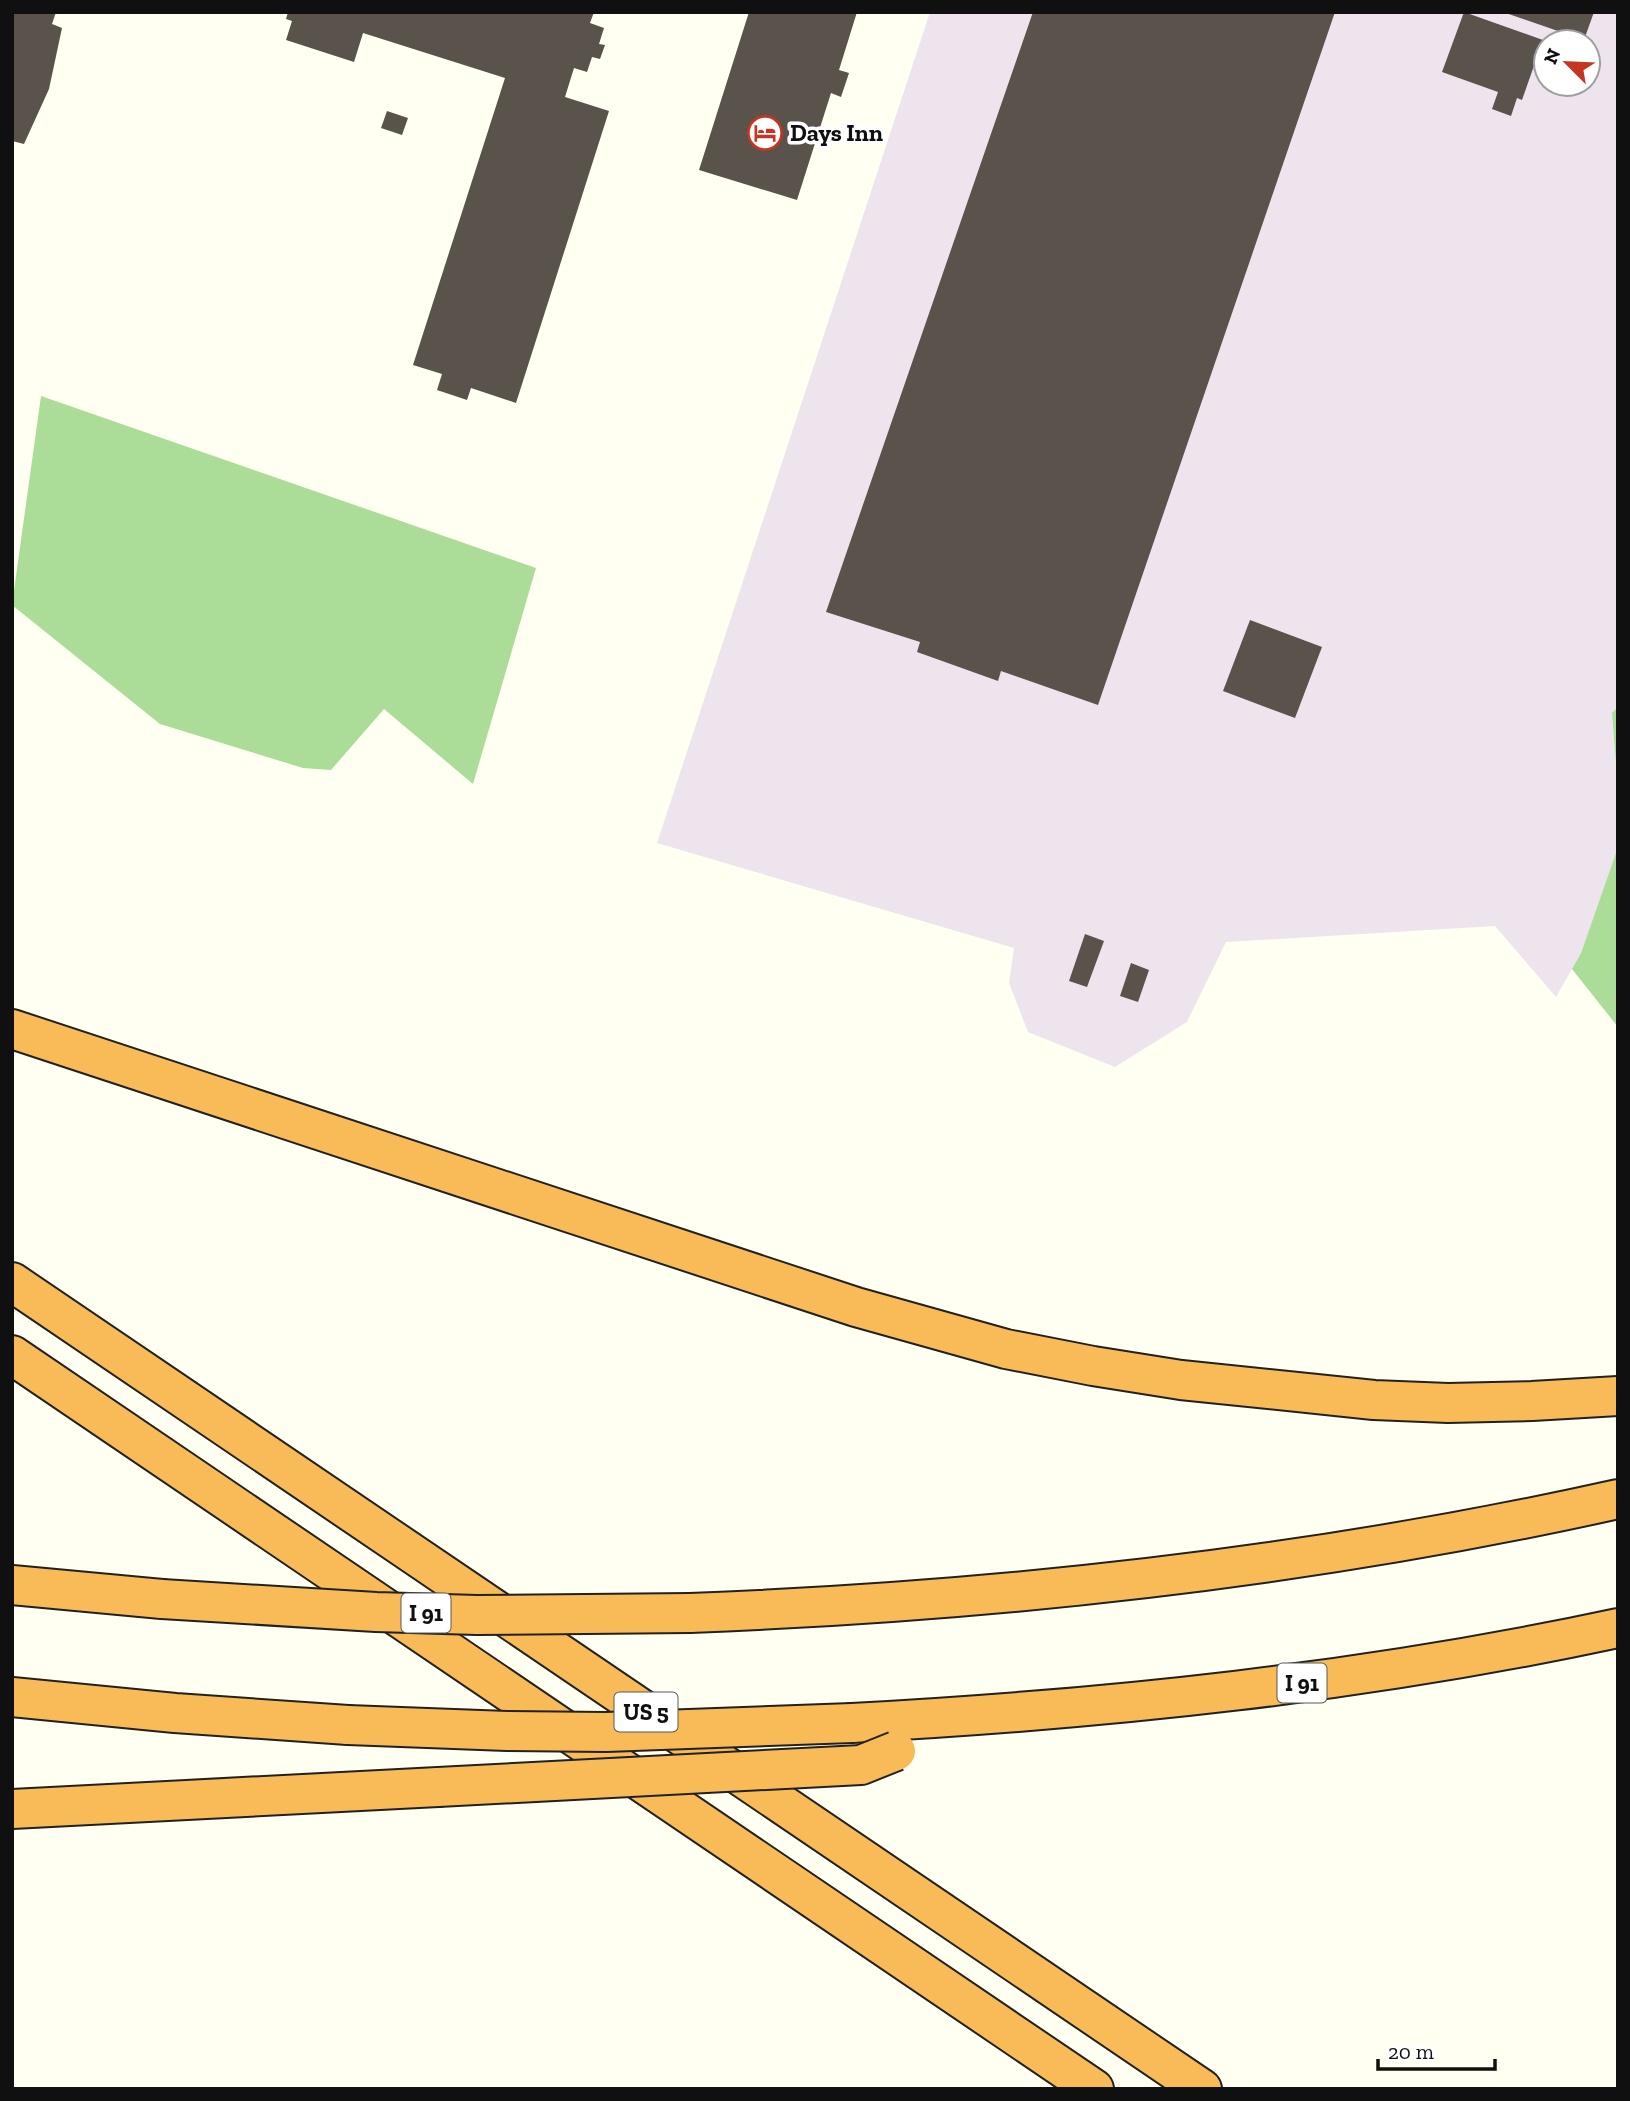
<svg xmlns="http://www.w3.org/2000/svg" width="1630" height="2101" viewBox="0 0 1630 2101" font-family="'Zilla Slab',serif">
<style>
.industrial{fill:#eee4ed;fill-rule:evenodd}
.forest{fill:#acdd98}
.building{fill:#59534b}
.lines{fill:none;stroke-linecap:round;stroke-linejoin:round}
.motorway-casing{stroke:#212121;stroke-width:42}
.motorway{stroke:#f8bb57;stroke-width:38}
.motorway-bridge-casing{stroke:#212121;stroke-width:42;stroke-linecap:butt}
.motorway-bridge{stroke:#f8bb57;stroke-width:38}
.labels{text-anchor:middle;stroke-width:7;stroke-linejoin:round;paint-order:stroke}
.shield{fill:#fff;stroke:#585858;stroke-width:2}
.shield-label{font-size:23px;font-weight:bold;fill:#101010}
.poi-label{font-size:24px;font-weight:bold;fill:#101010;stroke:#fff;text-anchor:start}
</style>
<rect width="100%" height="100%" fill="#fffff2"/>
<path class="industrial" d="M 930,12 L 1618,12 L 1618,707 L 1612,713 L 1618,790 L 1618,847 L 1581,953 L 1556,997 L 1495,926 L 1226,942 L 1187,1022 L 1115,1067 L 1028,1032 L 1009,983 L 1014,948 L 657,843 ZM 1546,42 L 1588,42 L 1588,84 L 1546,84 Z"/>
<g class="forest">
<path d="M 41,396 L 536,568 L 473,784 L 384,709 L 331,770 L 303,768 L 160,724 L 12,605 Z"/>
<path d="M 1618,707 L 1618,790 L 1612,713 Z"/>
<path d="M 1618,847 L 1618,1027 L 1572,969 L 1581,953 Z"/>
</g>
<g class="building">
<path d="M 12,12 L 56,12 L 52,24 L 62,28 L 49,89 L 24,144 L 12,141 Z"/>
<path d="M 288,12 L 594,12 L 590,23 L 604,28 L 599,44 L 605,45 L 600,59 L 592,57 L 587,72 L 574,68 L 565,97 L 609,111 L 516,403 L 471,388 L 467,400 L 437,390 L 442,374 L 413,365 L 505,78 L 363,33 L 354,62 L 286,40 L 292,21 L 286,19 Z"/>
<path d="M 749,12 L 857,12 L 839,70 L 849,73 L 841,97 L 831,93 L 797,200 L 699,170 Z"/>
<path d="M 1033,12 L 1335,12 L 1098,705 L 1001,671 L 998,681 L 917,652 L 920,642 L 826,612 Z"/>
<path d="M 1464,12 L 1543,40 L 1522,100 L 1517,98 L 1511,116 L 1492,109 L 1498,92 L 1442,72 Z"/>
<path d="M 1503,12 L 1594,12 L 1584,40 Z"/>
<path d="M 387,111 L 408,118 L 402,135 L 381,128 Z"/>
<path d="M 1250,620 L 1322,647 L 1295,718 L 1223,691 Z"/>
<path d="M 1085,934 L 1104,941 L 1087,987 L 1069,981 Z"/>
<path d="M 1131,963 L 1149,970 L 1138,1002 L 1120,996 Z"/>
</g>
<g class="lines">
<g class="motorway-casing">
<g id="motorway">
<path d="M 12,1029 L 856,1307 L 1006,1349 L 1093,1366 L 1181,1380 L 1374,1400 L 1448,1403 L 1532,1401 L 1618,1396"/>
<path d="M 12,1282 L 1202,2089"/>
<path d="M 12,1355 L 1094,2089"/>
<path d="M 12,1585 L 162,1599"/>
<path d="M 690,1613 C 1002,1601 1313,1567 1618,1499"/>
<path d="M 12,1697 L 175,1713 L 348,1725"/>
<path d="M 852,1723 C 1110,1709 1366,1682 1618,1628"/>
<path d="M 12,1809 L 438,1787"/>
</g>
</g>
<use href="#motorway" class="motorway"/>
<g class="motorway-bridge-casing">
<g id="motorway-bridge">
<path d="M 162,1599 L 376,1612 L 477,1615 L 690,1613"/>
<path d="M 348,1725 L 507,1731 L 606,1732 L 852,1723"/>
<path d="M 438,1787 L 861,1765 L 896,1751"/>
</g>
</g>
<use href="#motorway-bridge" class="motorway-bridge"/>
</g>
<defs>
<g id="hotel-ring" transform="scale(1.75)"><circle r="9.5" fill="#fff" stroke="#c53522" stroke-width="1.5"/><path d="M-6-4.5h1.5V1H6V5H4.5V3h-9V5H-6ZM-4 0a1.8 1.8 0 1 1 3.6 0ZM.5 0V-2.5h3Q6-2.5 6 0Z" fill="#c53522"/></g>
</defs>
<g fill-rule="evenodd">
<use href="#hotel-ring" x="765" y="133"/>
</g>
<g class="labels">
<g class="shield">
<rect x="401.5" y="1593.5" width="49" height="39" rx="5"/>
<rect x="1277.5" y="1663.5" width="49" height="39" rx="5"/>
<rect x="614.5" y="1692.5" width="63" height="39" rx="5"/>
</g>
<g class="shield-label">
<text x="426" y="1621">I 91</text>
<text x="1302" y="1691">I 91</text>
<text x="646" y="1720">US 5</text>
</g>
<g class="poi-label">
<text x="790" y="141">Days Inn</text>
</g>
</g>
<rect width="1630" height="2101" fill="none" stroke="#101010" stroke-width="28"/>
<g transform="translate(1567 63) rotate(294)"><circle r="33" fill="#ffffff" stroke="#9f9f9f" stroke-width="2"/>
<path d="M0-5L12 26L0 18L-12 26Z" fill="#c53522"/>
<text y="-10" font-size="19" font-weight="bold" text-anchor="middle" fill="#101010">N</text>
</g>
<path d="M1378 2059v10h117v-10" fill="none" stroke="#101010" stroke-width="3.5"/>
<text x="1388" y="2059" font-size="21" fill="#101010" stroke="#ffffff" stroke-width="5" paint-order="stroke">20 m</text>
</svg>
